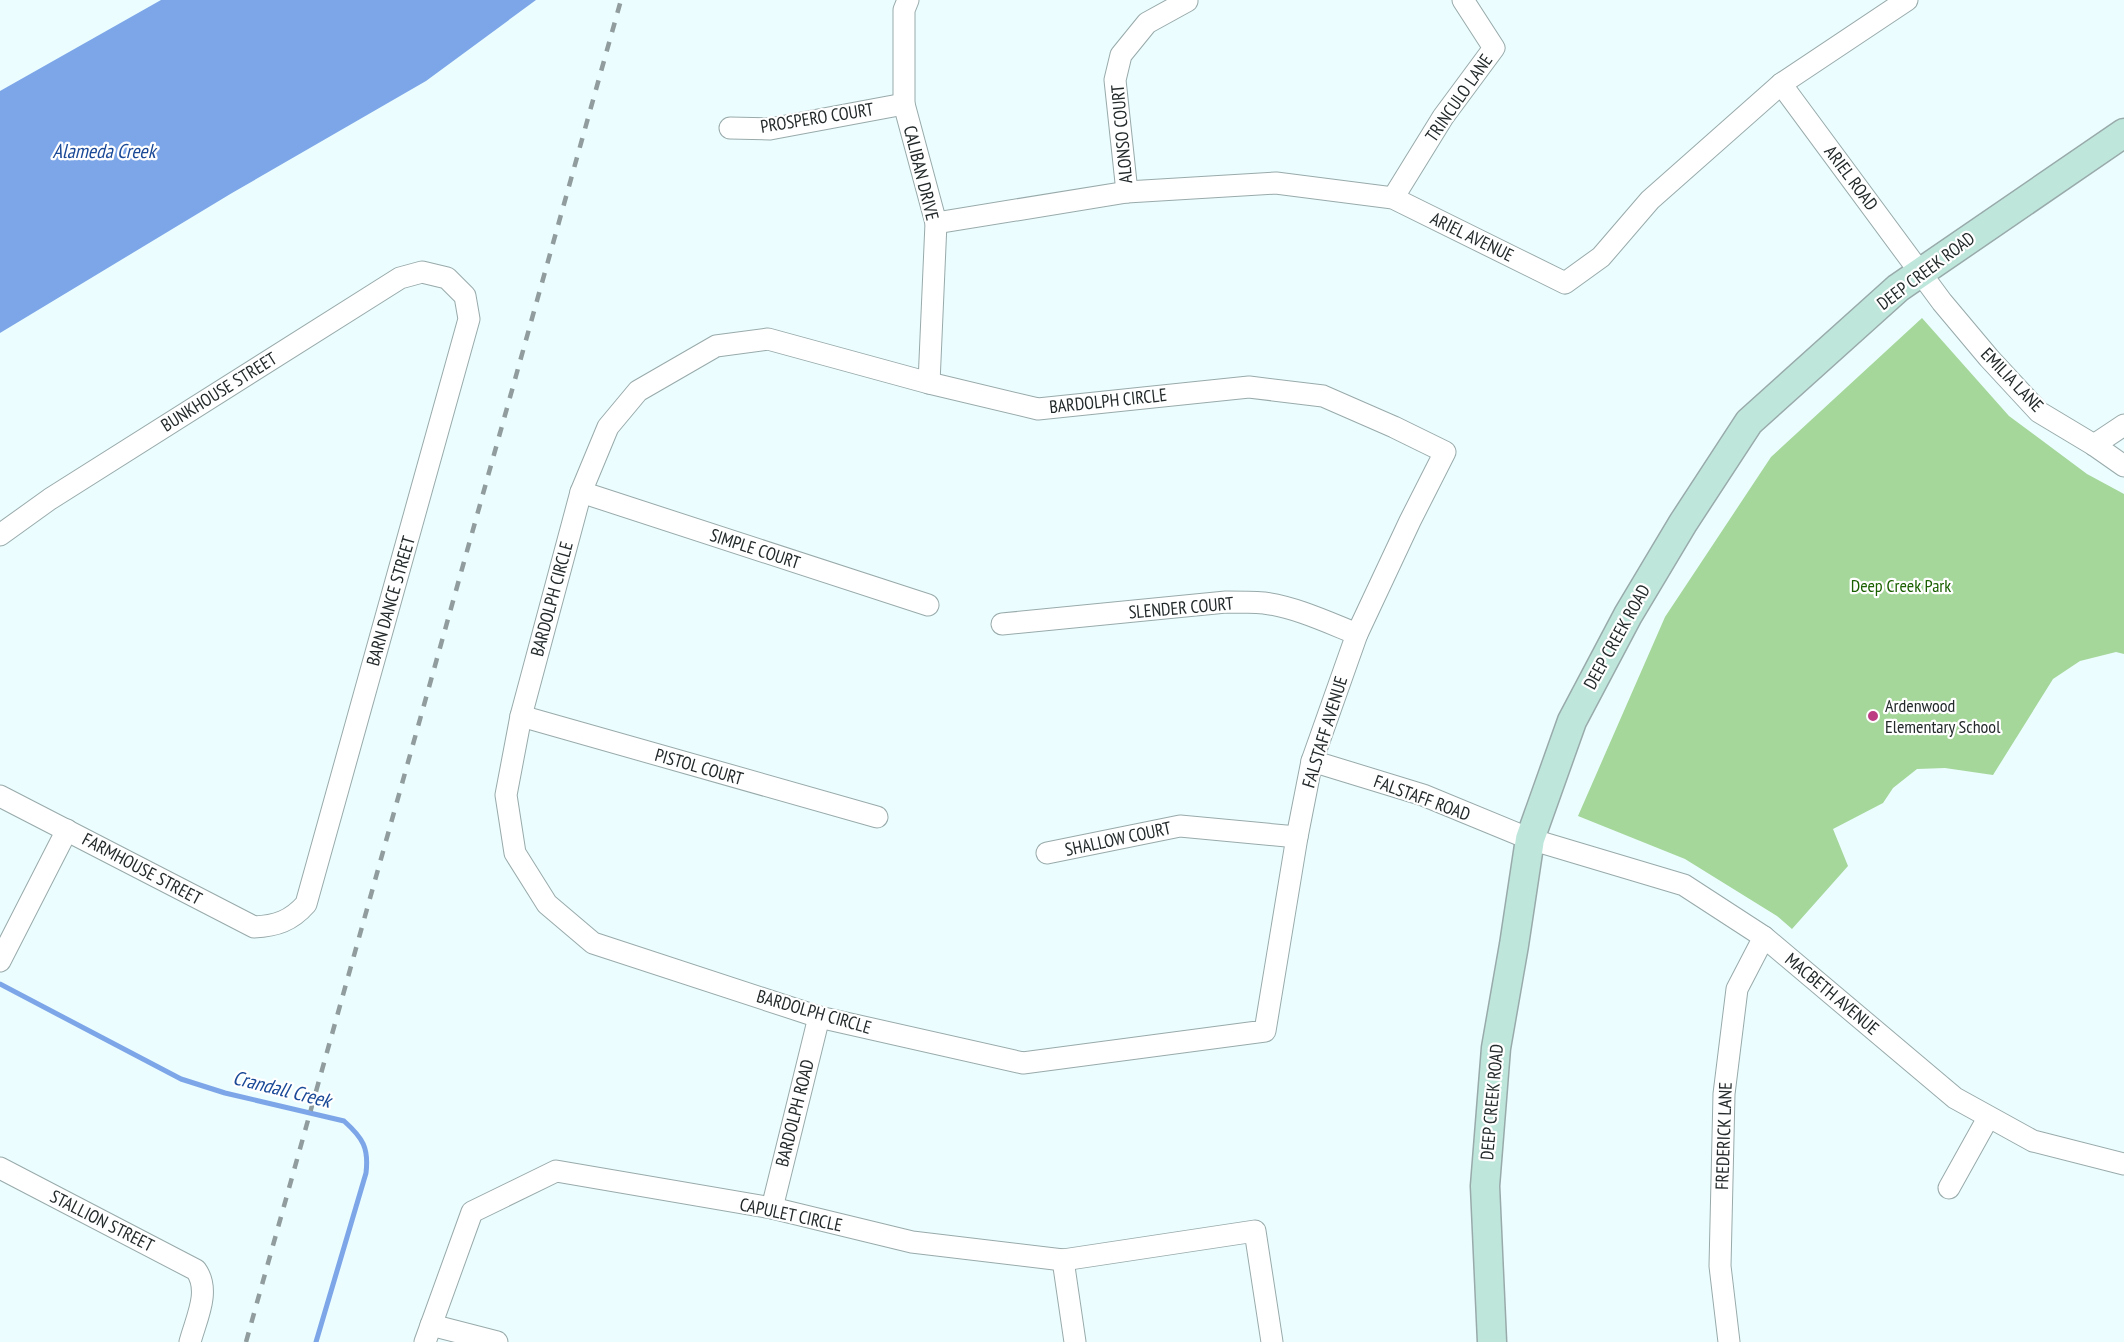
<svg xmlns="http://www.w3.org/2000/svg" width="2124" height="1342" viewBox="0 0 2124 1342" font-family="'PT Sans Narrow',sans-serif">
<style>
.green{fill:#a5d69a}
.water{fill:#7da6e8}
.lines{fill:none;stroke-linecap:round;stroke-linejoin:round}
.stream{stroke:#7da6e8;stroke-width:5}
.street-casing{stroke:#99aaab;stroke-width:23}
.secondary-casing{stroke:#99aaab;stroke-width:31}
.street{stroke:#fff;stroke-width:21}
.secondary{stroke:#bfe6db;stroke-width:28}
.rail{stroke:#909c9d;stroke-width:4.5;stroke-dasharray:10 10;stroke-linecap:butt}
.poi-dot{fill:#bd3b83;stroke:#fff;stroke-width:2}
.labels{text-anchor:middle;stroke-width:4.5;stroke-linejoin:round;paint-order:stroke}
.street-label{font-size:18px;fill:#242a2b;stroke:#fff}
.park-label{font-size:18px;fill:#1a6000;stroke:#fff}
.poi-label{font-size:18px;fill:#242a2b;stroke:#fff;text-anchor:start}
.water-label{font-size:20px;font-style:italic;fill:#1a4997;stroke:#fff}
</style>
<rect width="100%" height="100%" fill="#ebfdfe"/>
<path class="green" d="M 1922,318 L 2009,416 L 2087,474 L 2124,494 L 2124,654 L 2116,652 L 2080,661 L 2053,679 L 1993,775 L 1945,768 L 1917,769 L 1893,788 L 1883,803 L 1833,829 L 1848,866 L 1792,929 L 1777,916 L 1685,859 L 1578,816 L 1665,617 L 1771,457 Z"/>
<path class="water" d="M 161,0 L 536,0 L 426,81 L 232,193 L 0,333 L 0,91 Z"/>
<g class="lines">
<path class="stream" d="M 0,984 L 181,1079 L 225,1093 L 344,1121 C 363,1138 369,1148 366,1173 L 316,1342"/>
<g class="street-casing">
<g id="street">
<path d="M 908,0 L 904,10 L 904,104 L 936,223 L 929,383"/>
<path d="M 1781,84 L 1942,302 L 1989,358 L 2039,412 L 2094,445 L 2124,466"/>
<path d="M 730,128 L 770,129 L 904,104"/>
<path d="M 1127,192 L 1115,80 L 1121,55 L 1147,23 L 1187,1"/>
<path d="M 1393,198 L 1443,117 L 1494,48 L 1463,0"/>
<path d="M 936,223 L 1127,192 L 1276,183 L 1393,198 L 1565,283 L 1601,257 L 1650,200 L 1781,84 L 1907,0"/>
<path d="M 768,339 L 929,383 L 1038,409 L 1249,387 L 1323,396 L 1394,427 L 1445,452 L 1410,521 L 1357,634 L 1312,761 L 1297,837 L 1265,1031 L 1023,1063 L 819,1017 L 593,943 L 547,904 L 515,853 L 506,795 L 521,716 L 581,492 L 608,427 L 638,391 L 716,346 Z"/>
<path d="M 2094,445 L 2124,425"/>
<path d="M 581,492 L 928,605"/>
<path d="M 0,535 L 50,499 L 400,278 L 422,272 L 447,278 L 465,296 L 469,319 L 306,904 C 291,921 276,926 254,927 L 0,796"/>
<path d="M 1002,624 L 1226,602 C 1239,602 1251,602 1264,603 C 1295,607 1327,622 1357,634"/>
<path d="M 521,716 L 877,817"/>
<path d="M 1312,761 L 1423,795 L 1530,839 L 1684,885 L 1764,937 L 1955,1098 L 2033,1141 L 2124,1164"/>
<path d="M 1047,853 L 1180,826 L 1297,837"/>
<path d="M 0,961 L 67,830"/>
<path d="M 0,1168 L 196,1270 C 211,1291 196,1319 190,1342"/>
<path d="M 1949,1188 L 1988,1118"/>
<path d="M 772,1208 L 819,1017"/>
<path d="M 1063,1260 L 1075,1342"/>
<path d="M 431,1325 L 497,1342"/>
<path d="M 425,1342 L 472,1212 L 556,1171 L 772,1208 L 912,1242 L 1063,1260 L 1255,1231 L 1272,1342"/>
<path d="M 1729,1342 L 1720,1266 L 1724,1094 L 1737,989 L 1764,937"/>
</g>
</g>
<g class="secondary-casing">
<path id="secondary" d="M 1492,1342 L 1485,1186 L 1496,1048 L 1514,945 L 1530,839 L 1572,721 L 1628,615 L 1683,523 L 1749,422 L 1898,288 L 2124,133"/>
</g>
<use href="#street" class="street"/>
<use href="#secondary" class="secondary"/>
<path class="rail" d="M 246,1342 L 621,0"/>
</g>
<circle class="poi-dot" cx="1873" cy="716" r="6"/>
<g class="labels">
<g class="street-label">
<text transform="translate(1459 98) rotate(-55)" y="6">TRINCULO LANE</text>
<text transform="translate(817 118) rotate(-9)" y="6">PROSPERO COURT</text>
<text transform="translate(1122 134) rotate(-95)" y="6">ALONSO COURT</text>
<text transform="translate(921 173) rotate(76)" y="6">CALIBAN DRIVE</text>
<text transform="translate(1851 178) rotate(53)" y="6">ARIEL ROAD</text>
<text transform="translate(1472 237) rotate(26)" y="6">ARIEL AVENUE</text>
<text transform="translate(1926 271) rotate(-37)" y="6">DEEP CREEK ROAD</text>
<text transform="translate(2012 380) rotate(46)" y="6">EMILIA LANE</text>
<text transform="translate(219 392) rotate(-32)" y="6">BUNKHOUSE STREET</text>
<text transform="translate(1108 401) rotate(-6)" y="6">BARDOLPH CIRCLE</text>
<text transform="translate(755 549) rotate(18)" y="6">SIMPLE COURT</text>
<text transform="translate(552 599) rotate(-75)" y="6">BARDOLPH CIRCLE</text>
<text transform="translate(391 601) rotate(-74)" y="6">BARN DANCE STREET</text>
<text transform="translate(1181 608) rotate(-5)" y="6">SLENDER COURT</text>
<text transform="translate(1617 637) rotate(-61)" y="6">DEEP CREEK ROAD</text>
<text transform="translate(1325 732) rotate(-73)" y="6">FALSTAFF AVENUE</text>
<text transform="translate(699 767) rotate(16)" y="6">PISTOL COURT</text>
<text transform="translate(1422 798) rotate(20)" y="6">FALSTAFF ROAD</text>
<text transform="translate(1118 839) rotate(-12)" y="6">SHALLOW COURT</text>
<text transform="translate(142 869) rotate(28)" y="6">FARMHOUSE STREET</text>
<text transform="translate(1832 994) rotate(40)" y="6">MACBETH AVENUE</text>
<text transform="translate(814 1012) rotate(16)" y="6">BARDOLPH CIRCLE</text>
<text transform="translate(1492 1102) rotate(-85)" y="6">DEEP CREEK ROAD</text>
<text transform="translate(795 1113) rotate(-76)" y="6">BARDOLPH ROAD</text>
<text transform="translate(1724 1136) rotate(-88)" y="6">FREDERICK LANE</text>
<text transform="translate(791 1215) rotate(12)" y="6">CAPULET CIRCLE</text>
<text transform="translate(102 1221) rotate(27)" y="6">STALLION STREET</text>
</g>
<g class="park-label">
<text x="1901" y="592">Deep Creek Park</text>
</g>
<g class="poi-label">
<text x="1885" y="712">Ardenwood<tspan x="1885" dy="21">Elementary School</tspan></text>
</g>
<g class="water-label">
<text x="104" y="158">Alameda Creek</text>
<text transform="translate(282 1089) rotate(14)" y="7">Crandall Creek</text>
</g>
</g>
</svg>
